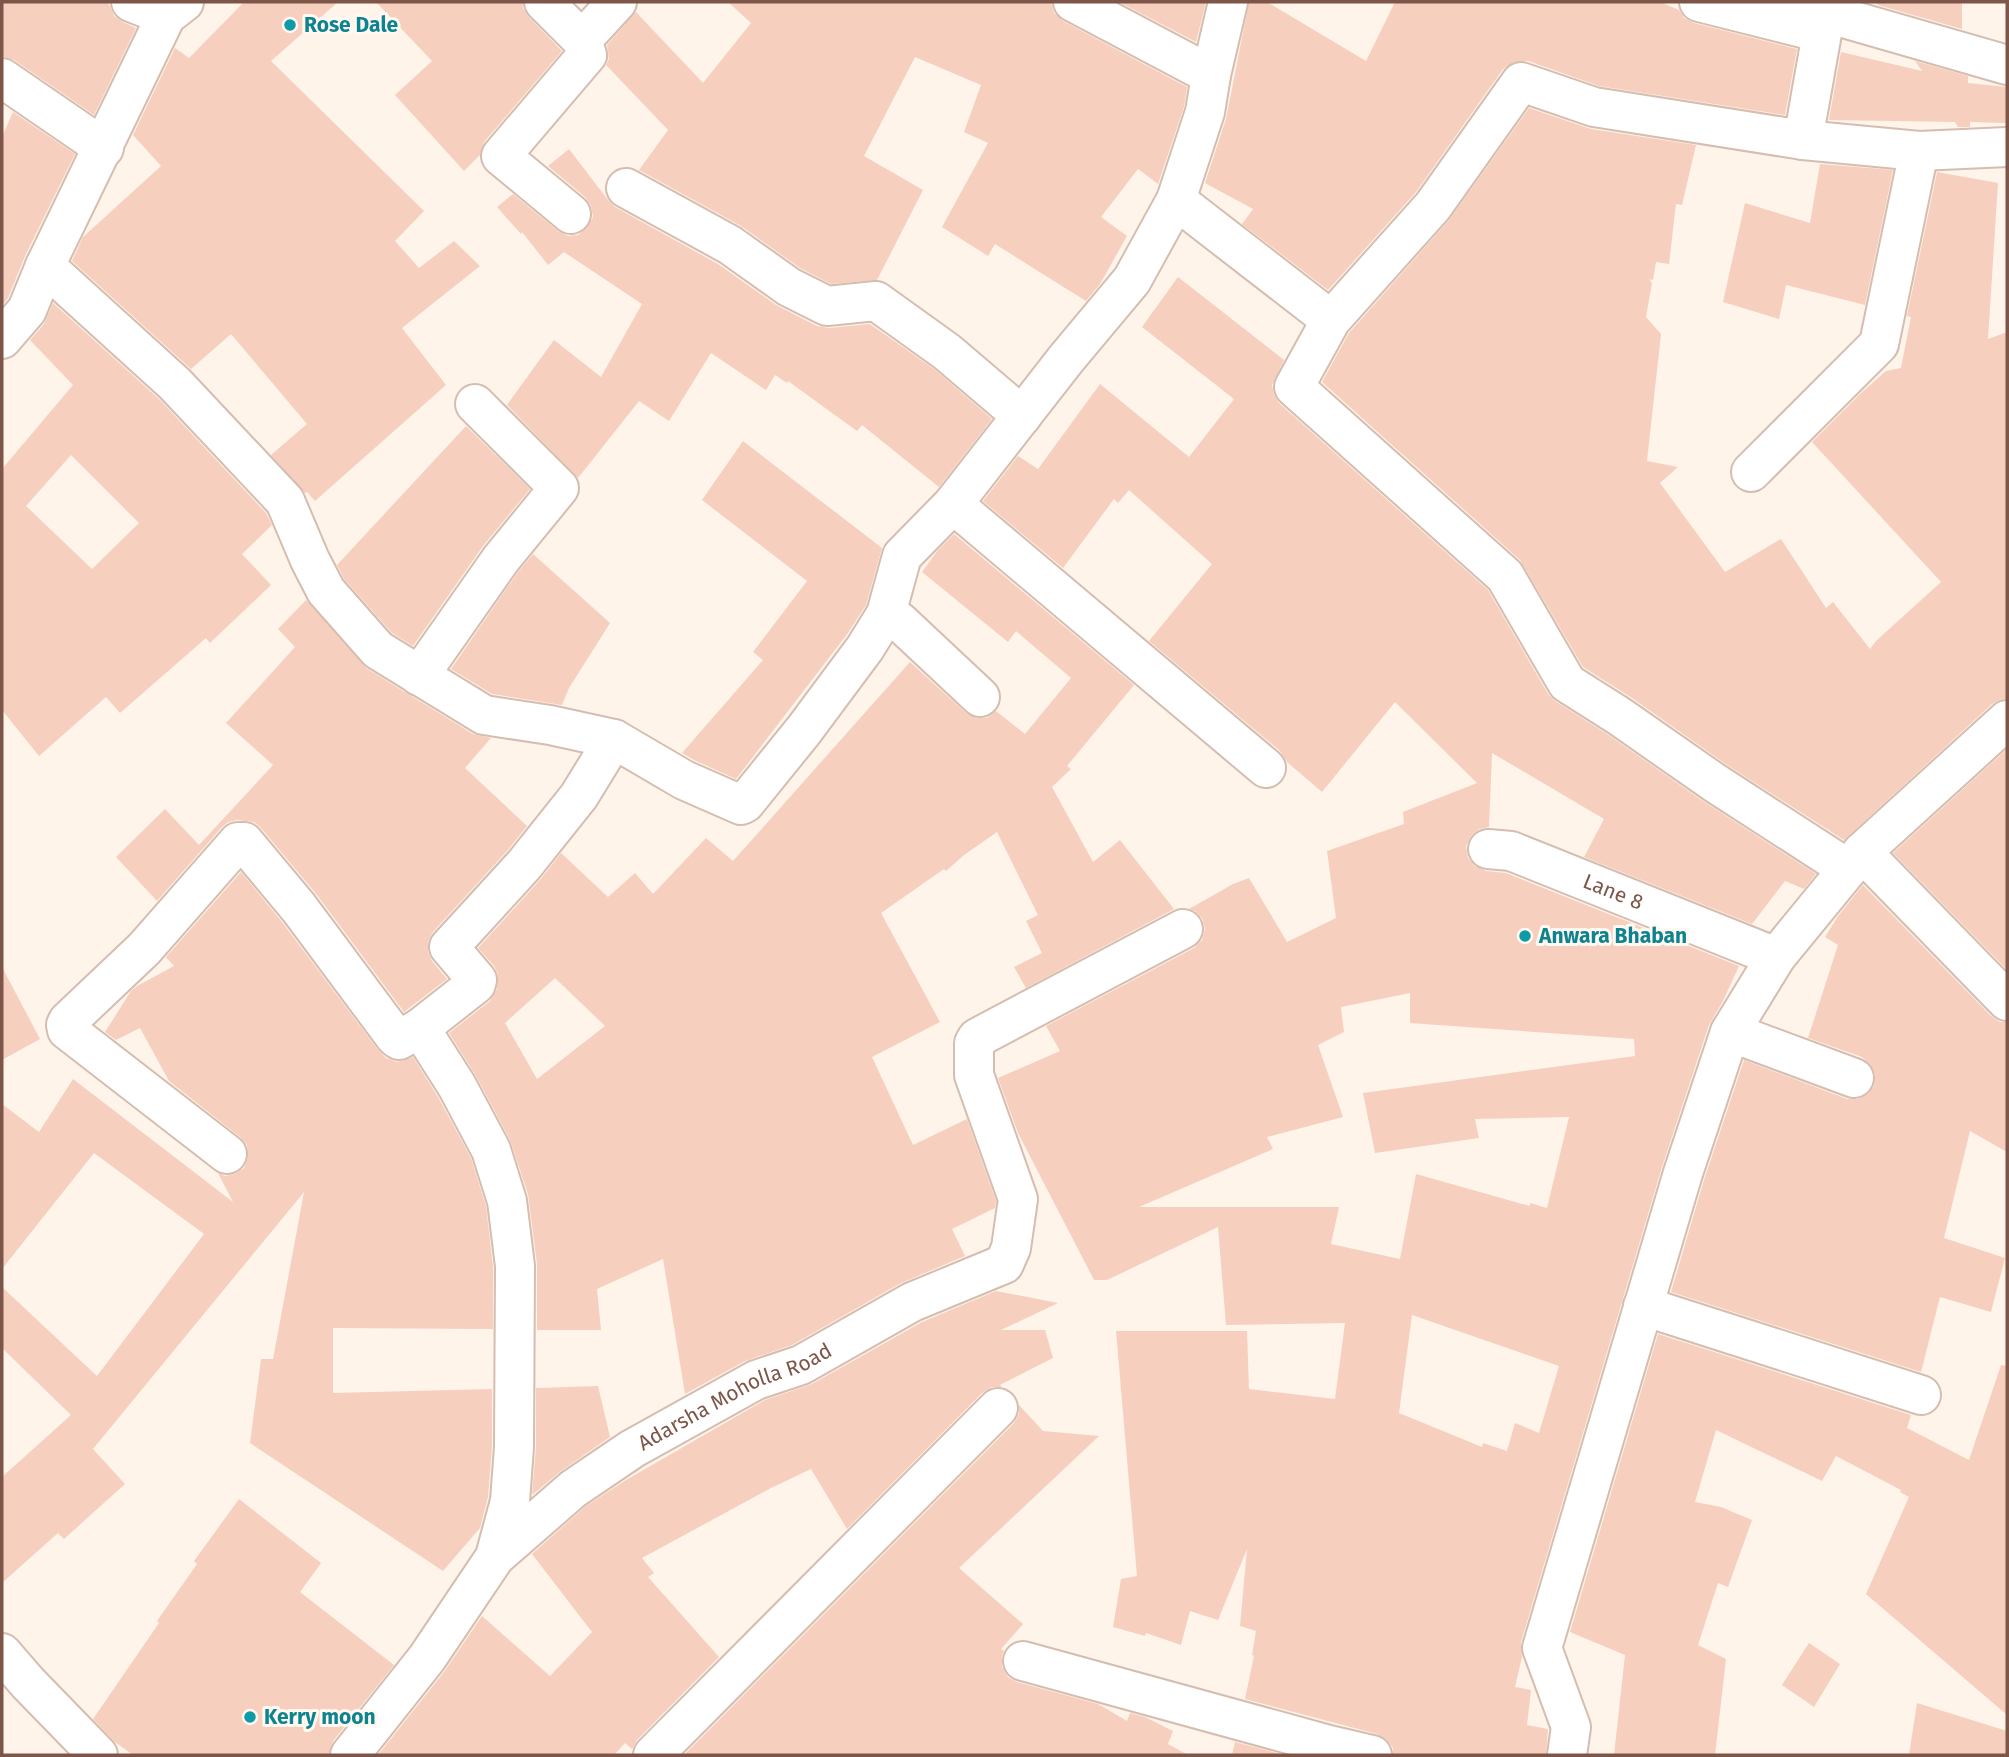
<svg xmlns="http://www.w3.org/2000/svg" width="2009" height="1757" viewBox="0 0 2009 1757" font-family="'Fira Sans',sans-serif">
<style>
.building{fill:#f7cfbe;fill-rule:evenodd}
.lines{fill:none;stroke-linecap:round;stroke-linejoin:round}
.minor-casing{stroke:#d5bdb0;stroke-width:42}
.minor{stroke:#fff;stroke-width:38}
.culture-dot{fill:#0f9aa8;stroke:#fff9f2;stroke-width:2.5}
.labels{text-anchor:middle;stroke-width:6;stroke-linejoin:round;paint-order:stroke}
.culture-label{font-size:21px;font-weight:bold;fill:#0d838f;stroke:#fff9f2;text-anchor:start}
.street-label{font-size:21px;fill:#7d5649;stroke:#fff9f2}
</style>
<rect width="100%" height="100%" fill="#fef4ea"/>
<g class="building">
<path d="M 2,2 L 108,2 L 114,16 L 123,22 L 136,28 L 94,115 L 14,60 L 2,56 Z"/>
<path d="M 244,2 L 338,2 L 271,61 L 424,211 L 395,241 L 419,268 L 454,241 L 480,266 L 402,328 L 446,385 L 315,501 L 307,492 L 305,493 L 271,455 L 307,424 L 231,334 L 191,369 L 72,261 L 83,237 L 161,166 L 133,135 L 175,48 L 189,58 Z"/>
<path d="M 376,2 L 523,2 L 523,8 L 529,17 L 562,51 L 484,142 L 480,155 L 464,171 L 395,95 L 432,61 Z"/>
<path d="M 728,2 L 1051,2 L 1054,13 L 1063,21 L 1187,87 L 1184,107 L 1158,184 L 1138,169 L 1101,217 L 1127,236 L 1100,284 L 1086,301 L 995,244 L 988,256 L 942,227 L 988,143 L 964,132 L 981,85 L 915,57 L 864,156 L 923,190 L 877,280 L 831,284 L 800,268 L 741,226 L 639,170 L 668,130 L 606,65 L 609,59 L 607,45 L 636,12 L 703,83 L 751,23 Z"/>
<path d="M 1119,2 L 1206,2 L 1196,42 Z"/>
<path d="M 1249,2 L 1267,2 L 1366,61 L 1395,2 L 1660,2 L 1679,10 L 1684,18 L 1694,23 L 1797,49 L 1785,115 L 1599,86 L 1528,61 L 1514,62 L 1503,69 L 1416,192 L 1328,290 L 1242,224 L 1253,209 L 1205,183 L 1226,119 Z"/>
<path d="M 1876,2 L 1962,2 L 1962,29 L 1878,5 Z"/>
<path d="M 1841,52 L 1922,71 L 1915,61 L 1968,76 L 1968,83 L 2007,87 L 2007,123 L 1970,122 L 1970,127 L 1958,127 L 1955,122 L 1829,120 Z"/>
<path d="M 1529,108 L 1591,129 L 1696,145 L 1682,205 L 1676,204 L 1669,264 L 1656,262 L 1653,280 L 1649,279 L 1652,283 L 1646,317 L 1661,334 L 1647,461 L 1678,467 L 1660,483 L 1725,572 L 1781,539 L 1826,608 L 1833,602 L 1870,649 L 1876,641 L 1941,582 L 1812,442 L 1860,394 L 1886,371 L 1901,368 L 1911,317 L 1907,316 L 1937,172 L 1998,183 L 1988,339 L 2007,332 L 2007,699 L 2002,699 L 1992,704 L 1844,840 L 1727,765 L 1632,698 L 1583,667 L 1520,560 L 1322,382 L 1349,333 L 1449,220 Z"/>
<path d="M 13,112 L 75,154 L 25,256 L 8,298 L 2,306 L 2,137 Z"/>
<path d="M 569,149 L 608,200 L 615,207 L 718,264 L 776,305 L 817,326 L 829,328 L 870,324 L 934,369 L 992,419 L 939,487 L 862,425 L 857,431 L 788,381 L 787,383 L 775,375 L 766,390 L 711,353 L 669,421 L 639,401 L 578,478 L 507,405 L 554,340 L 601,377 L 642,304 L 564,252 L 548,265 L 522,232 L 521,234 L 497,207 L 513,194 L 558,231 L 568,236 L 578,235 L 587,228 L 593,217 L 591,206 L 585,197 L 548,166 Z"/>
<path d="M 1820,164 L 1893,170 L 1865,305 L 1786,285 L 1779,319 L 1723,302 L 1745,203 L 1810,223 Z"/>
<path d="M 1178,277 L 1284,360 L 1272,385 L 1274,395 L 1279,403 L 1488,590 L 1548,694 L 1555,701 L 1607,734 L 1703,801 L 1816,874 L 1804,889 L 1785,881 L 1752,924 L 1584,857 L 1604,819 L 1492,753 L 1489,827 L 1479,829 L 1471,836 L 1466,846 L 1468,858 L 1475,866 L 1486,871 L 1506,873 L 1739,966 L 1723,1001 L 1709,1025 L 1662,1167 L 1521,1642 L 1522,1657 L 1515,1687 L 1531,1690 L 1527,1725 L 1548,1729 L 1546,1755 L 1393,1755 L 1393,1748 L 1387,1740 L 1377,1734 L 1245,1699 L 1254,1656 L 1252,1655 L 1256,1631 L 1240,1626 L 1247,1549 L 1218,1620 L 1190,1611 L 1181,1645 L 1146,1633 L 1145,1636 L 1113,1627 L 1121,1579 L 1137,1576 L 1116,1331 L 1247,1331 L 1249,1389 L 1335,1399 L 1345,1323 L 1226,1325 L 1218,1227 L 1107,1280 L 1094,1280 L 1018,1133 L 998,1078 L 1060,1051 L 1046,1026 L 1194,948 L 1202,940 L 1205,929 L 1202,918 L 1195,911 L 1189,909 L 1233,884 L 1249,878 L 1287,942 L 1336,918 L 1327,851 L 1404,824 L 1403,812 L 1477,783 L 1395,702 L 1322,792 L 1287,762 L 1280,751 L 1149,641 L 1212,564 L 1129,490 L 1118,503 L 1114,499 L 1063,568 L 983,501 L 1018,456 L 1038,469 L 1100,384 L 1189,457 L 1234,399 L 1142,327 ZM 1410,993 L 1410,1023 L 1634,1039 L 1635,1056 L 1363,1093 L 1375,1153 L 1479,1138 L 1475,1119 L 1569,1117 L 1547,1208 L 1530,1203 L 1530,1206 L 1416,1174 L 1400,1259 L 1331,1244 L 1339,1207 L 1139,1207 L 1273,1149 L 1267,1137 L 1343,1117 L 1318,1045 L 1344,1032 L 1341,1007 ZM 1412,1315 L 1559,1366 L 1539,1433 L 1515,1423 L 1507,1451 L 1483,1443 L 1482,1447 L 1399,1413 Z"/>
<path d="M 53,303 L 160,400 L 266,513 L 272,525 L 242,554 L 271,585 L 210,643 L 206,638 L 120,713 L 106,697 L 39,756 L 2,710 L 2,469 L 73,385 L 30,340 L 44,324 ZM 71,455 L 139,523 L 92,569 L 26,506 Z"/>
<path d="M 466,426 L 530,489 L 483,546 L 413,646 L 392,633 L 344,579 L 337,565 Z"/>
<path d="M 743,441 L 882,548 L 866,605 L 848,633 L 736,779 L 694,760 L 682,753 L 763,660 L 753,652 L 807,581 L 702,500 Z"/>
<path d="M 954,534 L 1134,685 L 1067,766 L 1071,769 L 1052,787 L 1093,862 L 1120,840 L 1174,909 L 1026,988 L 1014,967 L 1042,953 L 1026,921 L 1038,915 L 997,832 L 964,855 L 946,871 L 944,869 L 881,913 L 940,1022 L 872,1057 L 913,1145 L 967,1119 L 996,1201 L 995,1208 L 952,1229 L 965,1256 L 901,1283 L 792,1345 L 745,1361 L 685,1394 L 663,1259 L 597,1289 L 601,1330 L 537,1330 L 537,1264 L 528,1194 L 510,1140 L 476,1076 L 449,1033 L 490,1001 L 497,989 L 498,974 L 494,966 L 478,948 L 540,880 L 561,853 L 608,897 L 635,873 L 653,894 L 706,838 L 733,861 L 910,662 L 966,713 L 976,718 L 987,718 L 996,711 L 1025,734 L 1071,678 L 1016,631 L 1008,642 L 922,572 L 938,550 ZM 555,978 L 605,1026 L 537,1079 L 505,1023 Z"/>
<path d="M 533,554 L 610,623 L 569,688 L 562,705 L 492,694 L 451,669 L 518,572 Z"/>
<path d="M 306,600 L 366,668 L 473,734 L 491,738 L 465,768 L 527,826 L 507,851 L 432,933 L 428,942 L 428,952 L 432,961 L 447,979 L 404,1012 L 317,895 L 261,828 L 254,822 L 237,820 L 228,822 L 222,827 L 157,901 L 116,857 L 165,809 L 199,845 L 273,765 L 226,723 L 295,647 L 278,629 Z"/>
<path d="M 2007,749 L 2007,970 L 1893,853 Z"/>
<path d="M 241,872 L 282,922 L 378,1050 L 386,1058 L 397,1062 L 413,1057 L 438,1097 L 471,1158 L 486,1206 L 493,1267 L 493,1329 L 333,1328 L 333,1393 L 492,1389 L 492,1446 L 488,1497 L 480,1528 L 443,1571 L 250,1443 L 261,1359 L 273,1359 L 304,1192 L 93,1449 L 125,1484 L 64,1539 L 58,1533 L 2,1583 L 2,1477 L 71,1415 L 2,1348 L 2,1287 L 97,1376 L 204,1234 L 94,1153 L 2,1269 L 2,1104 L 39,1132 L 73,1079 L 233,1202 L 218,1173 L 225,1176 L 235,1174 L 244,1168 L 248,1158 L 247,1145 L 240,1137 L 169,1081 L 140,1028 L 116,1040 L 105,1032 L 131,991 L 137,986 L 174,966 L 166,957 Z"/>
<path d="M 1863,885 L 1991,1016 L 2000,1022 L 2007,1022 L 2007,1152 L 1970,1131 L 1944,1238 L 2005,1258 L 1991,1312 L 1940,1297 L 1921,1372 L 1671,1292 L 1704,1180 L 1744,1060 L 1847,1099 L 1858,1099 L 1868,1094 L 1874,1086 L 1875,1074 L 1870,1064 L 1862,1057 L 1808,1038 L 1838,945 L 1825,937 L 1838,916 Z"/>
<path d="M 2,967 L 40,1039 L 2,1060 Z"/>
<path d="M 996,1291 L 1058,1303 L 1001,1330 L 1045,1330 L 1053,1358 L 1000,1385 L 1002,1387 L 992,1387 L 982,1393 L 847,1529 L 811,1469 L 771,1488 L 642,1558 L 654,1573 L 648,1577 L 719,1657 L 637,1740 L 632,1749 L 625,1743 L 614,1755 L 378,1755 L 444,1672 L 482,1616 L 550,1676 L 592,1632 L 532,1554 L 586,1506 L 626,1480 L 765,1400 L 812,1384 L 922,1322 Z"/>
<path d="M 1658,1334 L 1911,1415 L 1907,1428 L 1969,1460 L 2001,1365 L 2007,1366 L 2007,1715 L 1866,1594 L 1909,1497 L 1900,1492 L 1901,1490 L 1836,1456 L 1822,1481 L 1716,1430 L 1695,1502 L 1721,1507 L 1752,1520 L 1728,1587 L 1718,1583 L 1698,1645 L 1726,1659 L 1715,1755 L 1614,1755 L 1625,1655 L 1570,1632 Z"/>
<path d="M 598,1386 L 610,1437 L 561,1471 L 532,1495 L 536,1447 L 536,1388 Z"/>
<path d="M 1019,1405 L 1043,1431 L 1099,1436 L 959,1568 L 1023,1624 L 1001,1649 L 1004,1651 L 1002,1656 L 1002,1667 L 1008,1677 L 1017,1682 L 1098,1704 L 1127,1721 L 1130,1713 L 1145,1717 L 1173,1731 L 1168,1744 L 1188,1755 L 684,1755 L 1014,1423 L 1019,1414 Z"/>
<path d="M 239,1499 L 321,1563 L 300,1592 L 394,1665 L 333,1741 L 329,1755 L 133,1755 L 115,1742 L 93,1719 L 159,1623 L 157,1621 L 197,1564 L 194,1561 Z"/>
<path d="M 1809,1643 L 1840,1664 L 1814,1707 L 1782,1685 Z"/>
<path d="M 1917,1703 L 2007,1731 L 2007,1755 L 1909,1755 Z"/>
<path d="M 1235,1742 L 1284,1755 L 1232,1755 Z"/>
</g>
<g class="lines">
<g class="minor-casing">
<g id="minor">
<path d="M 131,2 L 166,16"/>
<path d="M 544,2 L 582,40"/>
<path d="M 1073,2 L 1211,75"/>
<path d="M 1699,2 L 1822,33 L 1803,140"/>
<path d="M 1795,4 L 2007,65"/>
<path d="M 2,78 L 104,148"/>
<path d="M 626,188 L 730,245 L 789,287 L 827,306 L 876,301 L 947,352 L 1022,416"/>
<path d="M 1176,200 L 1331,320"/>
<path d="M 571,214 L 501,156 L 587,55 L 582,40 L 617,2"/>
<path d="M 45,266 L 175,384 L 285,501 L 310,560 L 326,591 L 378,650 L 484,715 L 550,725 L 614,739 L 684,780 L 741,805 L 745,803 L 804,730 L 865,648 L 886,614 L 902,556 L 953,504 L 1066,359 L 1132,280 L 1176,200 L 1205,112 L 1211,75 L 1228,2"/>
<path d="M 2,339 L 27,310 L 45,266 L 166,16 L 184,2"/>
<path d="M 1751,472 L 1879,344 L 1919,151"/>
<path d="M 953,504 L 1266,768"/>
<path d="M 886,614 L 900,622 L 980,697"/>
<path d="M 419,676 L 501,559 L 559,488 L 475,404"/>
<path id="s1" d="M 1488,849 L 1511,851 L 1776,957"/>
<path d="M 1862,852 L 2007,1001"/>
<path d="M 1848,869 L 1715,783 L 1619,716 L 1567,683 L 1505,576 L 1294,387 L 1331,320 L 1433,206 L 1521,82 L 1594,107 L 1803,140 L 1919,151 L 2007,147"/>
<path d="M 420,1028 L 476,984 L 477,980 L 449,947 L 524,865 L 579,796 L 614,739"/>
<path d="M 1730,1032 L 1854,1078"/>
<path d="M 227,1154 L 67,1030 L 66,1025 L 68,1021 L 144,949 L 238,842 L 244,842 L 299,908 L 395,1037 L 399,1040 L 420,1028 L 457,1086 L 491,1150 L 507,1201 L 515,1266 L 514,1447 L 510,1501 L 495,1557"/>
<path d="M 1643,1306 L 1921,1395"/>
<path d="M 2,1653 L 28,1683 L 98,1755"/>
<path d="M 1023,1661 L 1329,1745 L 1372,1755"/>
<path id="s2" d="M 350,1755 L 427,1658 L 495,1557 L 573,1489 L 632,1449 L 756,1380 L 801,1365 L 912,1302 L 1004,1264 L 1011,1248 L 1018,1199 L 974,1075 L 974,1043 L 977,1038 L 1183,929"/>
<path d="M 653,1755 L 998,1408"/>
<path d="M 1567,1755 L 1571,1727 L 1542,1648 L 1683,1173 L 1730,1032 L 1776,957 L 1862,852 L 2007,720"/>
</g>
</g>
<use href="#minor" class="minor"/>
</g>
<g class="culture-dot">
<circle cx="290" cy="25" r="7"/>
<circle cx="1525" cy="936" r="7"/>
<circle cx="250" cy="1717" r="7"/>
</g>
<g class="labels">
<g class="culture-label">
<text x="304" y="32">Rose Dale</text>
<text x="1539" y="943">Anwara Bhaban</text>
<text x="264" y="1724">Kerry moon</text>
</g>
<g class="street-label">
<text dy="7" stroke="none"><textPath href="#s1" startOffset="133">Lane 8</textPath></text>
<text dy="7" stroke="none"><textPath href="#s2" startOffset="536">Adarsha Moholla Road</textPath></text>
</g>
</g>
<rect width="2009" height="1757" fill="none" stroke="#7d5649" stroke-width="7"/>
</svg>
